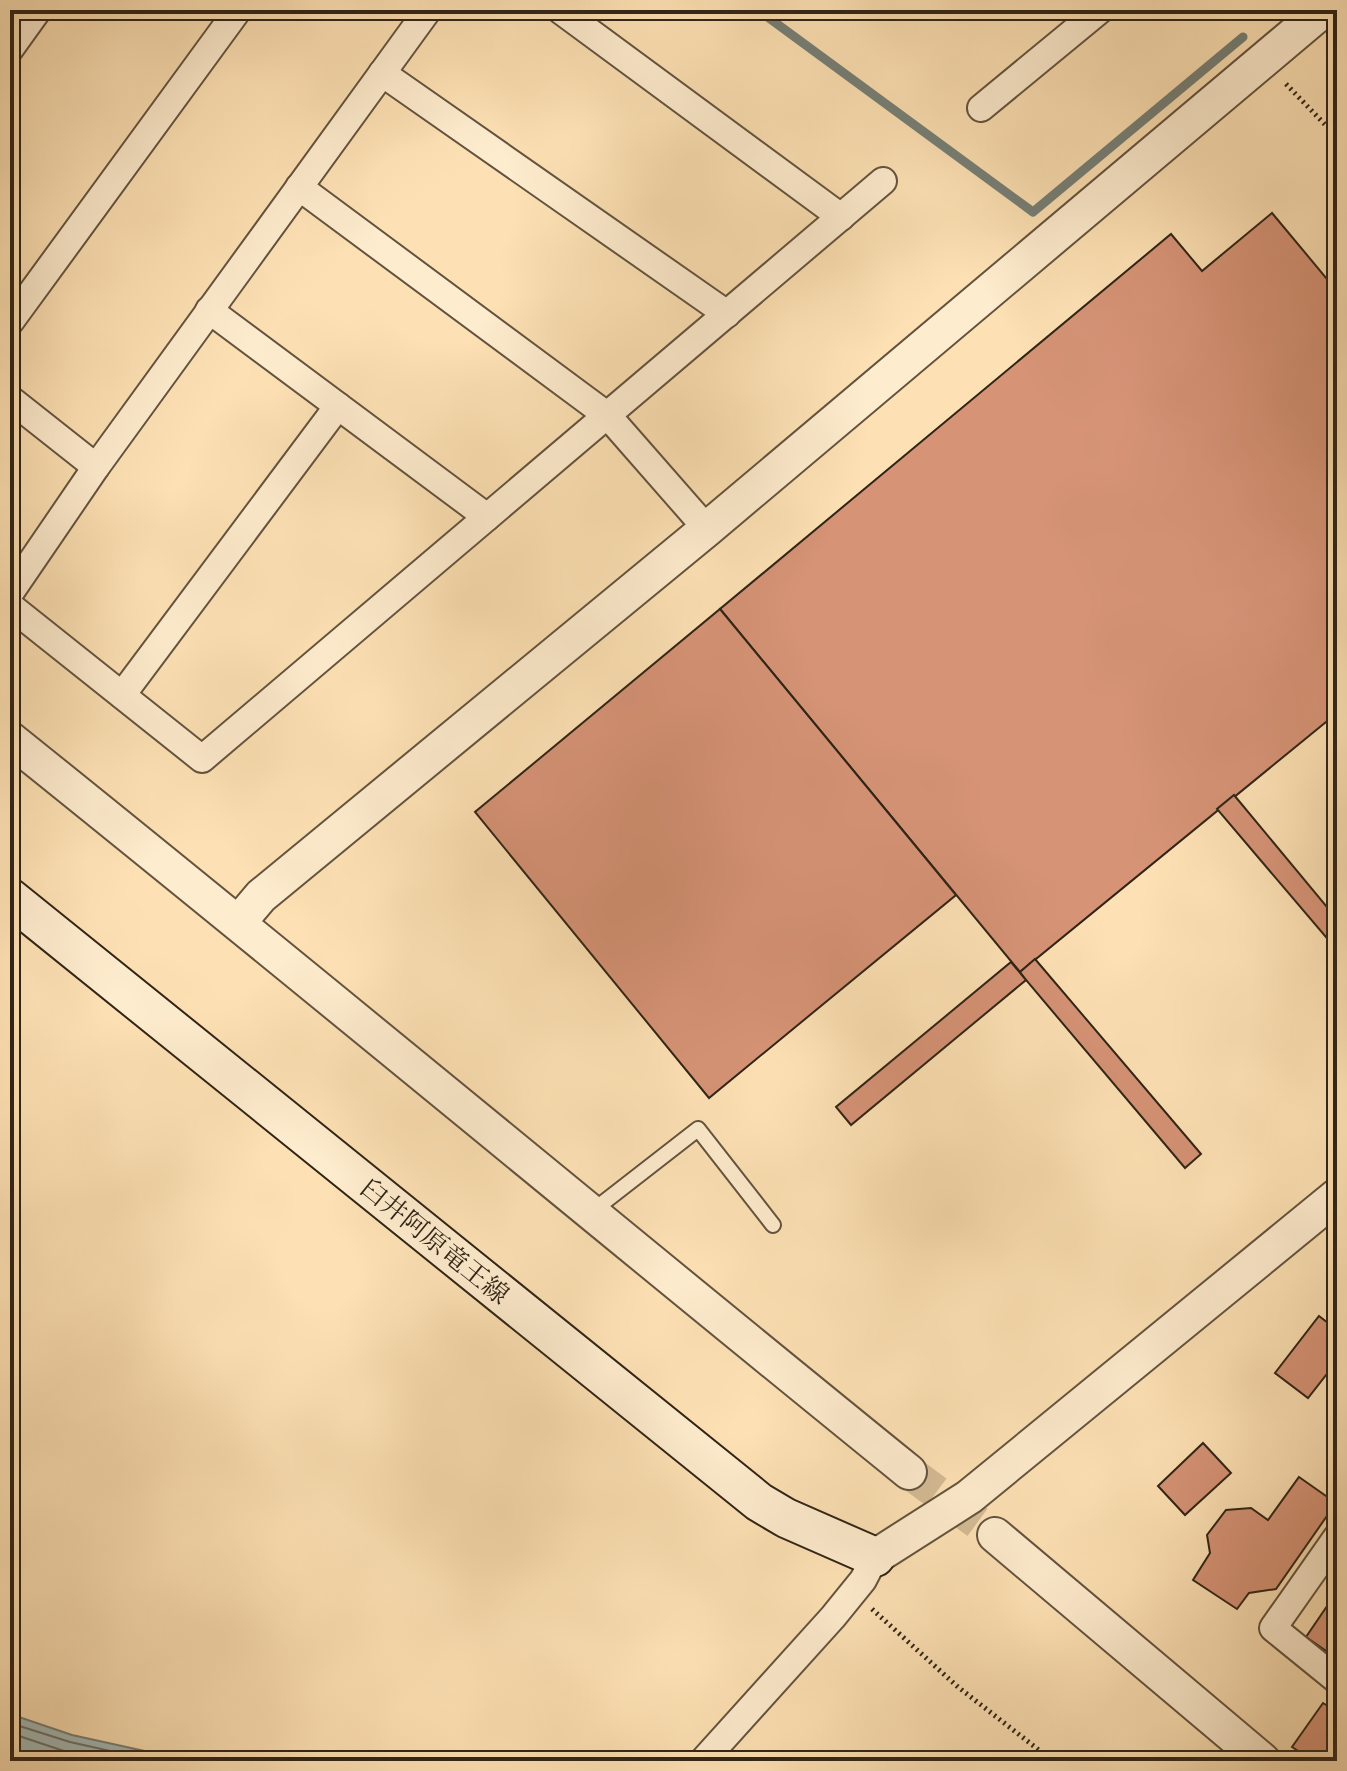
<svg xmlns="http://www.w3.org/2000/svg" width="1347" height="1771" viewBox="0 0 1347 1771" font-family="'Libre Bodoni','Noto Serif JP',serif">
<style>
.water{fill:#a3bbb7;stroke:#757f77;stroke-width:2}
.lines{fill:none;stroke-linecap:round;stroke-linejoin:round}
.shore{stroke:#6a7066;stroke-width:2}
.stream{stroke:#757f77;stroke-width:9}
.building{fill:#d69376;stroke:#302416;stroke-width:2}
.tertiary-tunnel{stroke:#d4bb94;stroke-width:34;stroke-dasharray:34 17;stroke-linecap:butt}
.service-casing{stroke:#63533e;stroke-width:18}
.minor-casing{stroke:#63533e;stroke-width:30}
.tertiary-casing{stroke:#63533e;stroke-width:38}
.secondary-casing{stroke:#302416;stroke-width:42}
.path{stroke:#302416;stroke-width:5;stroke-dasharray:2 4;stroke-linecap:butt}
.service{stroke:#feecce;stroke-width:14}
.minor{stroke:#feecce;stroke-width:26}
.tertiary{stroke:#feecce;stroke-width:34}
.secondary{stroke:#feecce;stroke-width:38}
.labels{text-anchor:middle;stroke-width:6;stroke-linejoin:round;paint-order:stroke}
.street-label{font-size:26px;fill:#302416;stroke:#feecce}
</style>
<rect width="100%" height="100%" fill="#fde1b4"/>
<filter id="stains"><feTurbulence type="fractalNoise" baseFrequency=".0025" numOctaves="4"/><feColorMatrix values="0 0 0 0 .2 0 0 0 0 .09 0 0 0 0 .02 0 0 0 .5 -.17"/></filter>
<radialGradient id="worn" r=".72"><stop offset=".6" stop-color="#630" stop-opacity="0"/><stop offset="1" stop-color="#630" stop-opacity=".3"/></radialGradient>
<path class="water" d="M 10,1714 L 72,1735 L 190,1761 L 10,1761 Z"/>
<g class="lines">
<g class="shore">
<path d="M 10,1723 L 70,1742 L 155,1761"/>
<path d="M 10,1733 L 67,1752 L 108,1761"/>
</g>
<path class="stream" d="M 758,10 L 1033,212 L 1243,37"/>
</g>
<g class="building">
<path d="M 1272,213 L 1337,291 L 1337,713 L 1020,972 L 720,609 L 1171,234 L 1202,271 Z"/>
<path d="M 720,609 L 956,895 L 709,1098 L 475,812 Z"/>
<path d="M 1234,795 L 1337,919 L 1337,950 L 1217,809 Z"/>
<path d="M 1035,959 L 1201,1154 L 1185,1168 L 1026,980 L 1020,972 Z"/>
<path d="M 1011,962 L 1026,980 L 851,1125 L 836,1107 Z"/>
<path d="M 1319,1316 L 1337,1330 L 1337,1361 L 1308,1398 L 1275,1373 Z"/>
<path d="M 1203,1443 L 1231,1473 L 1185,1515 L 1158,1486 Z"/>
<path d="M 1299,1477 L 1336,1503 L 1276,1589 L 1249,1593 L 1237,1609 L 1193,1580 L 1210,1553 L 1207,1535 L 1226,1510 L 1251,1508 L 1268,1520 Z"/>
<path d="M 1336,1593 L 1337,1654 L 1335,1657 L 1306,1637 Z"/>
<path d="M 1323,1703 L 1337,1712 L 1337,1744 L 1325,1761 L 1314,1761 L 1292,1747 Z"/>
</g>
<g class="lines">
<path class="tertiary-tunnel" d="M 909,1472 L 995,1535"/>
<g class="service-casing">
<path id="service" d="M 590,1213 L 698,1129 L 773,1225"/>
</g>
<g class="minor-casing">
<g id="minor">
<path d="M 560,10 L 841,217"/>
<path d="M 10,49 L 38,10"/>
<path d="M 382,73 L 727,314"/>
<path d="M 981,108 L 1100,10"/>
<path d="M 299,187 L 608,416 L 707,529"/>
<path d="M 209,310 L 487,517"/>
<path d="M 10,322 L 238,10"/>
<path d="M 10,399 L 96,467"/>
<path d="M 10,593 L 96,467 L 428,10"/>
<path d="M 10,606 L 202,759 L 883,181"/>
<path d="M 122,695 L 338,406"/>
<path d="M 1337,1537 L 1273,1628 L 1337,1680"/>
<path d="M 703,1761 L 833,1617 L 863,1580 L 875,1557"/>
</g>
</g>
<g class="tertiary-casing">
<g id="tertiary">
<path d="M 10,739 C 312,981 609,1229 909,1472"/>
<path d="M 239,922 L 261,896 L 707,529 L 1323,10"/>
<path d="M 995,1535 L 1263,1761"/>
<path d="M 875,1557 L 969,1497 L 1337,1196"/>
</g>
</g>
<g class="secondary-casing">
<path id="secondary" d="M 10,898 L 759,1502 L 786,1518 L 875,1557"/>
</g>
<g class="path">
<path d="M 1286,84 L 1337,137"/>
<path d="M 872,1609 L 958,1687 L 1053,1761"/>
</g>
<use href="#service" class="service"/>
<use href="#minor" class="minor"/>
<use href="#tertiary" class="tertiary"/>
<use href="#secondary" class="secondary"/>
</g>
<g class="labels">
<g class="street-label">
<text transform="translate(435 1241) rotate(39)" y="9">臼井阿原竜王線</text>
</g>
</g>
<rect width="1347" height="1771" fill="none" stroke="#fde1b4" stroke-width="40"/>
<rect x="12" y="12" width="1323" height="1747" fill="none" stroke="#302416" stroke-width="4"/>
<rect x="20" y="20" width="1307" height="1731" fill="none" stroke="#302416" stroke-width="2"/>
<rect width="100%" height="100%" filter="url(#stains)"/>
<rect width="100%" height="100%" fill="url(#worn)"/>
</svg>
